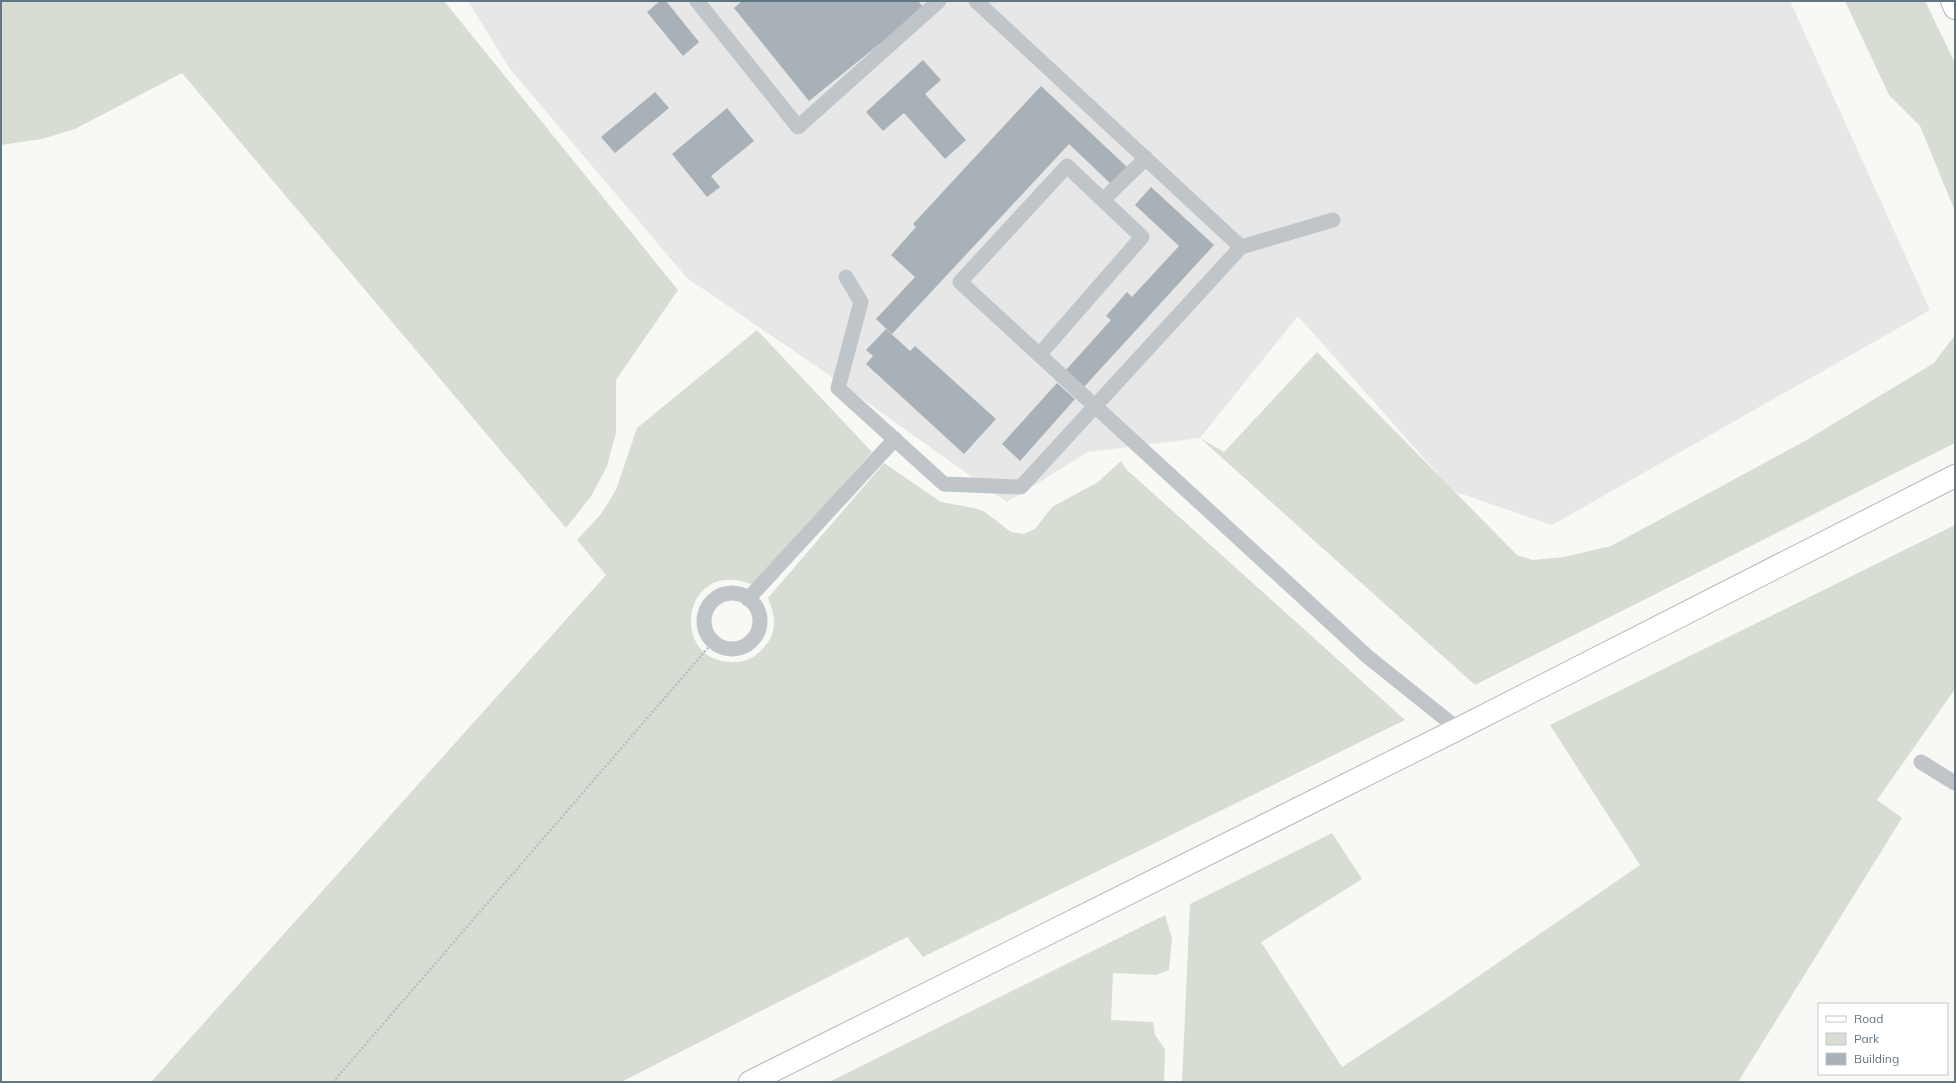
<svg xmlns="http://www.w3.org/2000/svg" width="1956" height="1083" viewBox="0 0 1956 1083" font-family="Mulish,sans-serif">
<style>
.built{fill:#e6e7e6}
.green{fill:#d8ddd4}
.building{fill:#a8b1b7}
.lines{fill:none;stroke-linecap:round;stroke-linejoin:round}
.secondary-casing{stroke:#b3b9be;stroke-width:24}
.path{stroke:#babec0;stroke-width:2.5;stroke-dasharray:2 2;stroke-linecap:butt}
.service{stroke:#c0c5c9;stroke-width:15}
.secondary{stroke:#fff;stroke-width:22}
</style>
<rect width="100%" height="100%" fill="#f8f8f5"/>
<path class="built" d="M 468,1 L 1790,1 L 1930,310 L 1552,525 L 1453,491 L 1298,316 L 1200,438 L 1088,452 L 1007,502 L 819,368 L 687,278 L 510,69 Z"/>
<g class="green">
<path d="M 1,1 L 444,1 L 678,290 L 616,380 L 616,433 L 607,466 L 592,495 L 566,528 L 182,73 L 75,129 L 42,139 L 1,145 Z"/>
<path d="M 1845,1 L 1925,1 L 1955,63 L 1955,211 L 1920,126 L 1889,95 Z"/>
<path d="M 757,330 L 872,452 L 754,585 C 682,555 668,661 731,662 C 745,663 756,657 765,646 C 778,632 775,614 768,598 L 884,463 L 941,502 L 974,508 L 985,512 L 1011,532 L 1024,534 L 1035,529 L 1052,507 L 1098,482 L 1121,461 L 1126,469 L 1405,720 L 923,957 L 907,937 L 621,1082 L 151,1082 L 606,575 L 577,540 L 601,514 L 616,490 L 637,428 Z"/>
<path d="M 1955,335 L 1955,443 L 1475,685 L 1200,438 L 1224,452 L 1317,352 L 1517,555 L 1533,560 L 1564,557 L 1611,546 L 1805,441 L 1934,363 Z"/>
<path d="M 1955,525 L 1955,689 L 1877,800 L 1902,818 L 1738,1082 L 1182,1082 L 1190,904 L 1332,833 L 1362,879 L 1261,942 L 1342,1067 L 1435,1006 L 1640,865 L 1550,725 Z"/>
<path d="M 1165,915 L 1172,938 L 1169,970 L 1156,975 L 1113,973 L 1111,1020 L 1153,1022 L 1155,1035 L 1165,1049 L 1164,1082 L 829,1082 Z"/>
</g>
<g class="building">
<path d="M 660,1 L 666,1 L 699,42 L 683,56 L 647,12 Z"/>
<path d="M 742,1 L 918,1 L 924,8 L 809,101 L 734,8 Z"/>
<path d="M 923,60 L 941,80 L 925,94 L 966,140 L 945,159 L 904,113 L 883,131 L 866,112 Z"/>
<path d="M 1041,86 L 1127,167 L 1111,184 L 1069,144 L 892,334 L 876,319 L 915,277 L 891,255 L 916,227 L 913,224 Z"/>
<path d="M 655,92 L 669,108 L 615,153 L 601,137 Z"/>
<path d="M 727,108 L 754,141 L 711,176 L 720,187 L 707,197 L 672,154 Z"/>
<path d="M 1151,187 L 1214,245 L 1083,388 L 1065,371 L 1111,320 L 1106,316 L 1127,292 L 1132,297 L 1179,246 L 1135,205 Z"/>
<path d="M 886,329 L 910,351 L 915,346 L 996,419 L 964,454 L 866,364 L 873,356 L 866,350 Z"/>
<path d="M 1057,383 L 1075,399 L 1020,461 L 1002,444 Z"/>
</g>
<g class="lines">
<g class="secondary-casing">
<g id="secondary">
<path d="M 1952,1 L 1955,8"/>
<path d="M 750,1082 L 1458,729 L 1955,476"/>
</g>
</g>
<path class="path" d="M 333,1082 L 713,642"/>
<g class="service">
<path d="M 697,1 L 798,127 L 939,1"/>
<path d="M 1103,200 L 1146,158"/>
<path d="M 1241,247 L 1333,220"/>
<path d="M 846,277 L 861,302 L 838,388 L 944,484 L 1021,487 L 1241,247 L 976,1"/>
<path d="M 1039,355 L 1142,237 L 1067,166 L 960,282 L 1368,657 L 1458,729"/>
<circle cx="732" cy="621" r="28"/>
<path d="M 748,599 L 895,439"/>
<path d="M 1921,762 L 1955,783"/>
</g>
<use href="#secondary" class="secondary"/>
</g>
<rect width="1956" height="1083" fill="none" stroke="#627581" stroke-width="4"/>
<rect x="1818" y="1003" width="130" height="72" fill="#ffffff" stroke="#c0c8cd"/>
<rect x="1826" y="1016" width="20" height="6" fill="#ffffff" stroke="#c0c8cd"/>
<text x="1854" y="1023" font-size="12" fill="#627581">Road</text>
<rect x="1826" y="1033" width="20" height="12" fill="#d8ddd4" stroke="#c0c8cd"/>
<text x="1854" y="1043" font-size="12" fill="#627581">Park</text>
<rect x="1826" y="1053" width="20" height="12" fill="#a8b1b7" stroke="#c0c8cd"/>
<text x="1854" y="1063" font-size="12" fill="#627581">Building</text>
</svg>
